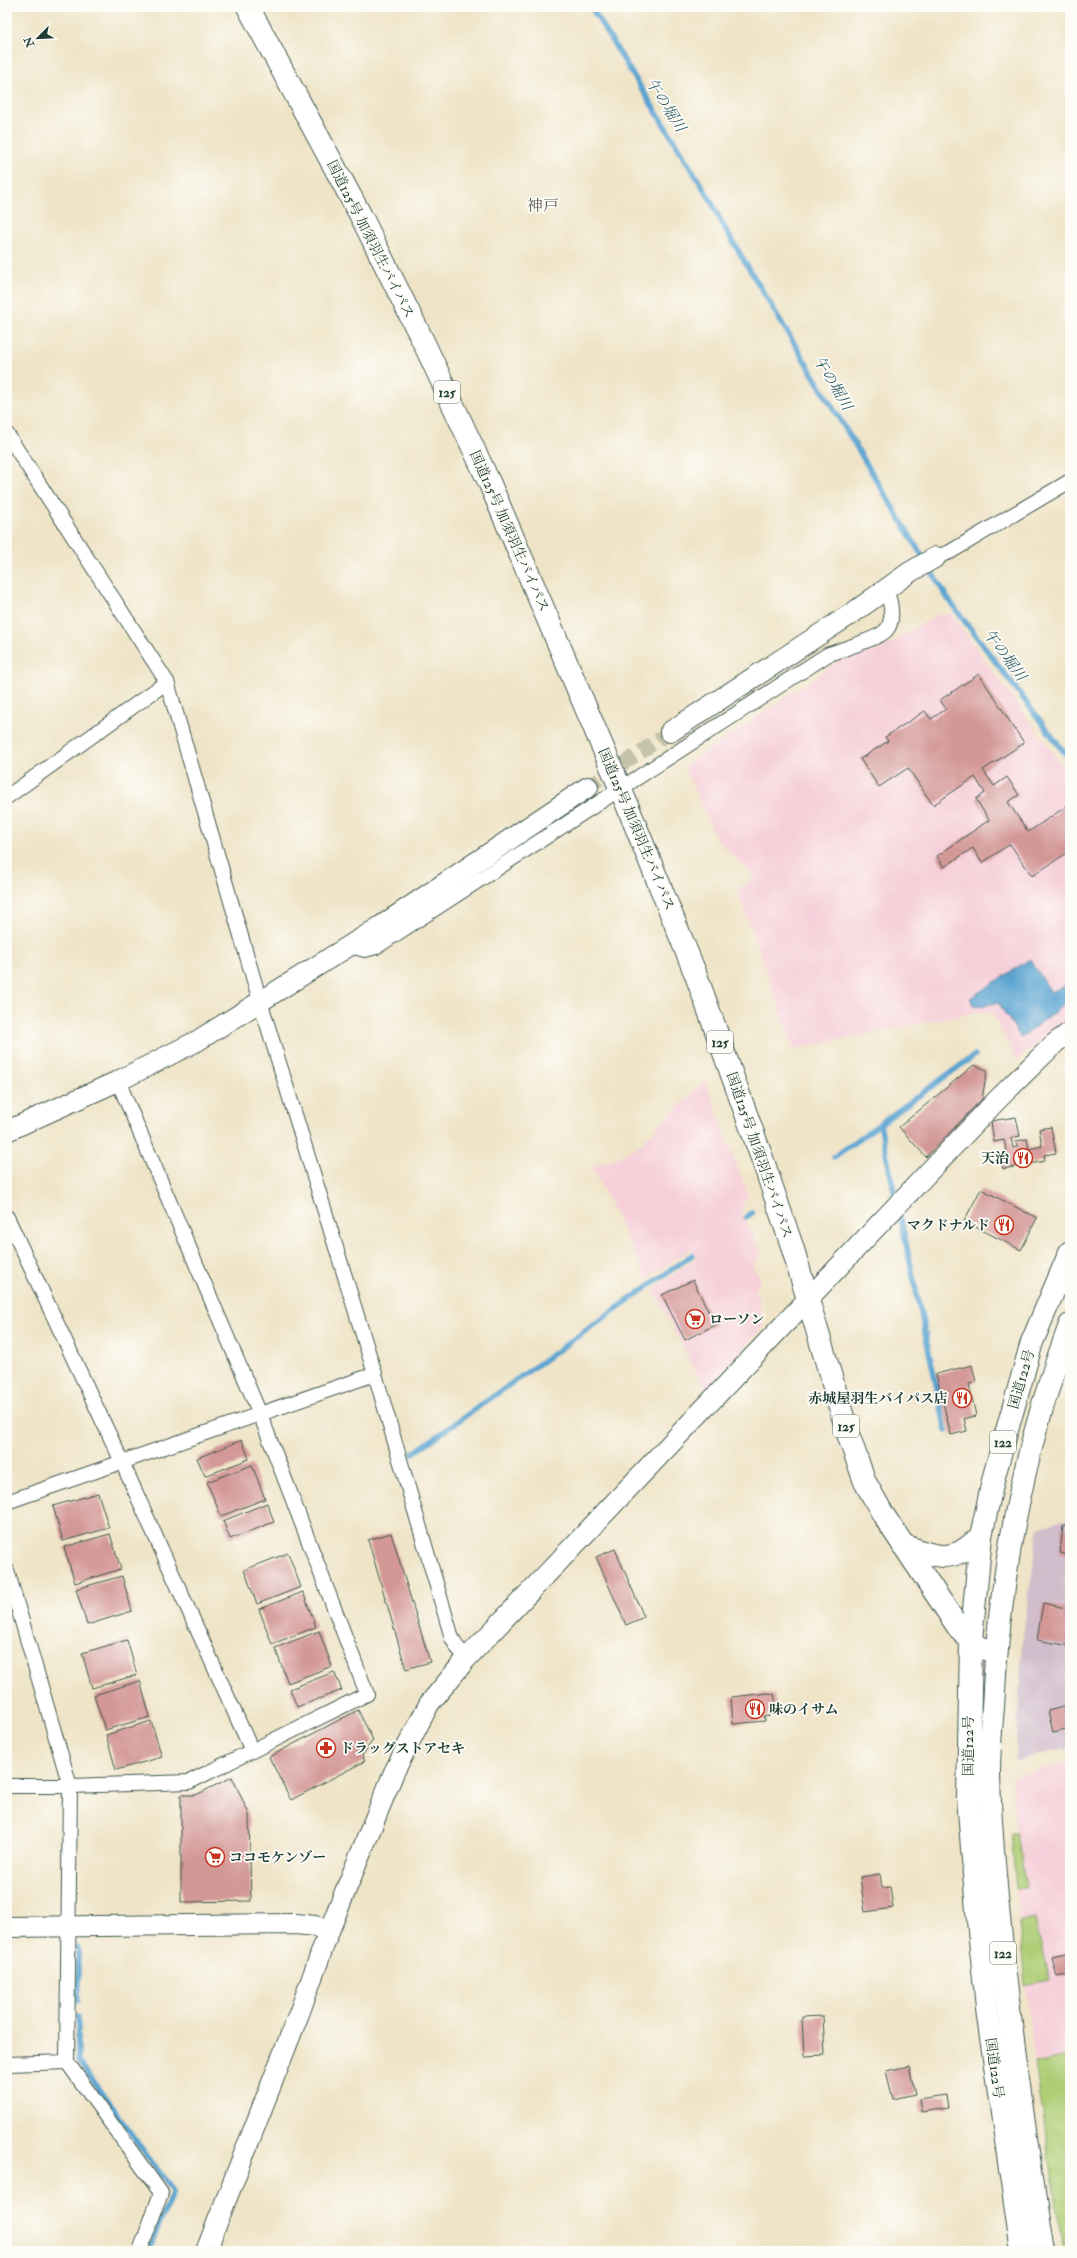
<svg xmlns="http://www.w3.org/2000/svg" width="1077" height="2258" viewBox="0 0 1077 2258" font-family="'IM FELL Double Pica','Noto Serif JP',serif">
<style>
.built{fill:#f6cfd9}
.industrial{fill:#d1bdcb}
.green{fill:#aecd75;stroke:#668554}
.water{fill:#58a3d0;stroke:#3c7082}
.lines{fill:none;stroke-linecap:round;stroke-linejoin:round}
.stream{stroke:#58a3d0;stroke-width:5.5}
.building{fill:#d39796}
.street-tunnel{stroke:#c5c3aa;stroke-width:14;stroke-dasharray:14 7;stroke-linecap:butt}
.street-casing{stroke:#3e564a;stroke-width:16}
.secondary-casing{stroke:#3e564a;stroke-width:22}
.highway-casing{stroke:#3e564a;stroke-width:24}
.street{stroke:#fff;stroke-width:14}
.secondary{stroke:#fff;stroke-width:20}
.highway{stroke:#fff;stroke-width:22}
.labels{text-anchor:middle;stroke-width:3.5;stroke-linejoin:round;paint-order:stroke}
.shield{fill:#fdfcf7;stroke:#62766e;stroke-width:1}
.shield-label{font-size:13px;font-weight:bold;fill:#1f3d34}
.street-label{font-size:14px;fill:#1f3d34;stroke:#fdfcf7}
.poi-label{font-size:14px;font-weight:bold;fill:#1f3d34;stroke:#fdfcf7;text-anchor:start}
.water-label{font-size:15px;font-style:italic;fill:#33616b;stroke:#fdfcf7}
.quarter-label{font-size:16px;fill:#5e5c56;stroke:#fdfcf7}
</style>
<rect width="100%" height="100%" fill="#fdfcf7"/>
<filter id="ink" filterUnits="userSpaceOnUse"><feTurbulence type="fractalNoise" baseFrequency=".025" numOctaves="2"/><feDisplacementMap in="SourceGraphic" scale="8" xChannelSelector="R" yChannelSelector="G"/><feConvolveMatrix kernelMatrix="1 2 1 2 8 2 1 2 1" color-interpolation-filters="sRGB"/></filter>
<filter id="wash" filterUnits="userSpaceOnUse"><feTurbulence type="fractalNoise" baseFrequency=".012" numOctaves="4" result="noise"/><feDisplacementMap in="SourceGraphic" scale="16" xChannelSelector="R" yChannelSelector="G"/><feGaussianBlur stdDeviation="0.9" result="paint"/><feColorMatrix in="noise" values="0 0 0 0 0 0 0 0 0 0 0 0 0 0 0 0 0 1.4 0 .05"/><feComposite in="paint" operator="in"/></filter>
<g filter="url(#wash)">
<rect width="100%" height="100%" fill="#efe4c7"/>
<g class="built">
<path d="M 950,613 L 1070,776 L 1070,1018 L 1017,1060 L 993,1013 L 976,1012 L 794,1049 L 737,889 L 754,879 L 749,871 L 717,839 L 684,767 L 845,657 L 880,650 L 937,615 Z"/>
<path d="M 705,1081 L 749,1198 L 745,1199 L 741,1211 L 762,1254 L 752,1267 L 761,1279 L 754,1290 L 759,1298 L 763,1326 L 706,1391 L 653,1289 L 697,1258 L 690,1249 L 647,1278 L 592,1167 L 617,1158 L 637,1147 Z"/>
<path d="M 1070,1762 L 1070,2076 L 1065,2056 L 1035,2063 L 1025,1985 L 1049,1980 L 1035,1919 L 1019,1922 L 1016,1889 L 1026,1887 L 1017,1833 L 1013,1794 L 1014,1777 Z"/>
</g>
<path class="industrial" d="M 1070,1518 L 1070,1748 L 1016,1760 L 1022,1642 L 1039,1527 Z"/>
<g class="green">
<path d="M 1011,1833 L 1017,1833 L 1026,1888 L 1016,1889 Z"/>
<path d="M 1035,1919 L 1049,1980 L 1025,1985 L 1019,1922 Z"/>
<path d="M 1065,2056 L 1070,2076 L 1070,2251 L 1064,2251 L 1035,2063 Z"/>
</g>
<path class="water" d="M 1030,959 L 1051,992 L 1070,983 L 1070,1000 L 1021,1038 L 998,1003 L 974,1007 L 970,998 Z"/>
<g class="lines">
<g class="stream">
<path d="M 591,7 L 710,199 L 724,227 L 948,599 L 1070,760"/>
<path d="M 880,1124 L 896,1200"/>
<path d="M 834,1157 L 975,1055"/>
<path d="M 899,1211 L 946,1431"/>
<path d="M 746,1217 L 752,1213"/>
<path d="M 412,1454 L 692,1255"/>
<path d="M 78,1948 L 78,2001"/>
<path d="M 78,2016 L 78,2061 L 173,2191 L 148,2251"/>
</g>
</g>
<g id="blocks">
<g class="building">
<path d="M 979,674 L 1024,743 L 983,770 L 994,786 L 1007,777 L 1019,795 L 1008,802 L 1028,832 L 1070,804 L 1070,851 L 1032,876 L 1010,844 L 982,863 L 973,848 L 944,867 L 937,856 L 989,820 L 976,799 L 985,793 L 975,777 L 933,805 L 908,768 L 879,787 L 860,759 L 888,741 L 885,737 L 925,711 L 931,719 L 946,709 L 940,700 Z"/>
<path d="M 974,1065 L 987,1070 L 982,1099 L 926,1157 L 899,1127 Z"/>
<path d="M 1016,1117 L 1020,1136 L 1011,1138 L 1013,1148 L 1017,1147 L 1016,1141 L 1027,1139 L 1029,1149 L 1042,1146 L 1039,1129 L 1051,1127 L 1056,1153 L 1044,1155 L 1045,1161 L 1003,1169 L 1000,1154 L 1007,1153 L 1004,1140 L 994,1142 L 991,1121 Z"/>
<path d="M 981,1189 L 1037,1218 L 1021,1250 L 964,1221 Z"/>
<path d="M 693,1280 L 715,1325 L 685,1340 L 662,1295 Z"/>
<path d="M 972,1365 L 976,1382 L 969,1384 L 976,1416 L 964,1419 L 967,1431 L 951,1435 L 936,1374 Z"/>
<path d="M 242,1440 L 249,1459 L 205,1476 L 197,1458 Z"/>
<path d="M 252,1465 L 265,1499 L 221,1516 L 207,1482 Z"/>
<path d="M 98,1493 L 109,1528 L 63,1541 L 53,1506 Z"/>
<path d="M 267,1503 L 274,1522 L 230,1539 L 223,1521 Z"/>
<path d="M 1063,1526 L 1070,1527 L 1070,1555 L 1060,1553 Z"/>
<path d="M 391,1533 L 430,1662 L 406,1669 L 368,1540 Z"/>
<path d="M 110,1534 L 121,1569 L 75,1583 L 64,1547 Z"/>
<path d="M 615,1549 L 644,1617 L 626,1625 L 596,1557 Z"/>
<path d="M 288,1553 L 301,1587 L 257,1604 L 244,1570 Z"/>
<path d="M 122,1576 L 132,1611 L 87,1625 L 76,1589 Z"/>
<path d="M 303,1592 L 316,1627 L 272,1644 L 259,1609 Z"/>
<path d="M 1043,1603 L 1070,1609 L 1070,1646 L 1037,1640 Z"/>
<path d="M 319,1631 L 332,1666 L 288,1683 L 275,1648 Z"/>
<path d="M 127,1640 L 137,1675 L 92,1688 L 82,1653 Z"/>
<path d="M 334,1672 L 342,1690 L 297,1707 L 290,1689 Z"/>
<path d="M 140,1681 L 150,1717 L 105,1730 L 94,1695 Z"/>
<path d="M 768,1693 L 774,1694 L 778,1714 L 764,1717 L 765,1721 L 733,1724 L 731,1697 Z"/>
<path d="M 1070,1705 L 1070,1728 L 1053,1732 L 1048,1711 Z"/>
<path d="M 358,1710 L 373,1740 L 362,1756 L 365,1761 L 291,1800 L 269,1757 Z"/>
<path d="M 151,1721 L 162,1757 L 116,1770 L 106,1735 Z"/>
<path d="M 232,1777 L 249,1814 L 251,1901 L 181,1902 L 181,1795 L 196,1795 Z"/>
<path d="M 880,1874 L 882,1888 L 890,1887 L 893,1908 L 865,1912 L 860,1877 Z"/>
<path d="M 1070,1953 L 1070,1974 L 1057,1977 L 1052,1957 Z"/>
<path d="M 823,2016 L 825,2055 L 804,2056 L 802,2017 Z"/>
<path d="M 909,2066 L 915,2094 L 893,2099 L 886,2071 Z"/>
<path d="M 946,2095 L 948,2108 L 921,2112 L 919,2099 Z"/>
</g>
</g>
</g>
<g filter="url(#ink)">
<use href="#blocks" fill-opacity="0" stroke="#3e564a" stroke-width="1"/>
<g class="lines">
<path class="street-tunnel" d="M 588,787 L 670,732"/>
<g class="street-casing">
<g id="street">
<path d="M 7,434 L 167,682 L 260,1001 L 375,1374 L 452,1638 L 457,1647 L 467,1658"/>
<path d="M 936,557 L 950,552 L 1070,481"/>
<path d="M 7,797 L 167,682"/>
<path d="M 350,946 L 365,950 L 376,947 L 827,655 C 840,650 873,640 883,633 C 896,624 891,602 886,589"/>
<path d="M 7,1217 L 122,1462 L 252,1751"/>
<path d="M 7,1502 L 375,1374"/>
<path d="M 7,1570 L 70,1786 L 67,2062 L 7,2064"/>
<path d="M 7,1786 L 70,1786 L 189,1782 L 367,1694 L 260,1414 L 118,1081"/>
<path d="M 67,2062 L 161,2193 L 140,2251"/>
</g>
</g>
<g class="secondary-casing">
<g id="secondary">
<path d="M 670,732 L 854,612 L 910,572 L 936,557"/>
<path d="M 7,1131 L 118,1081 L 197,1041 L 381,926 L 588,787"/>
<path d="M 7,1927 L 296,1924 L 315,1926 L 329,1931"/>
<path d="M 206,2251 L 300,2011 L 329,1931 L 394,1772 L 429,1704 L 467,1658 L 998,1099 L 1055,1043 L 1070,1032"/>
</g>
</g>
<g class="highway-casing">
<g id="highway">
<path d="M 248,7 L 361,216 L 423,341 L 490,484 L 621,790 L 696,975 L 763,1161 L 792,1246 L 848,1434 L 865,1482 L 884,1516 L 960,1630 L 978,1647 L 995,1652"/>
<path d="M 903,1545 C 920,1551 941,1561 958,1553 C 966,1550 974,1542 981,1536"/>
<path d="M 1022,2251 L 988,2017 L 977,1911 L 968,1798 L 971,1641 L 981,1536 L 994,1476 L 1032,1342 L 1070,1252"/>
<path d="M 1043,2251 C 1027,2150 1013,2049 1002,1947 C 996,1890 990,1831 989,1773 C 989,1751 991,1729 993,1707 C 999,1576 1023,1448 1070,1325"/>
</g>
</g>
<use href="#street" class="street"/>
<use href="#secondary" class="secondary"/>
<use href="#highway" class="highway"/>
</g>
</g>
<defs>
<g id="restaurant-ring" transform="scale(1)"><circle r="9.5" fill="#fdfcf7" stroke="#c8321e" stroke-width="1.5"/><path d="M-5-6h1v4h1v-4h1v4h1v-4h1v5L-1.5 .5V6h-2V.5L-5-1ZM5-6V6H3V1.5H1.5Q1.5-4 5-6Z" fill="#c8321e"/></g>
<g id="supermarket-ring" transform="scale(1)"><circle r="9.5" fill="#fdfcf7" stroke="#c8321e" stroke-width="1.5"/><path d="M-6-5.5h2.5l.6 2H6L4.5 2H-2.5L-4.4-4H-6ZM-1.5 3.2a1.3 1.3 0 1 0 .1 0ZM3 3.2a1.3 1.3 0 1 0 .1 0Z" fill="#c8321e"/></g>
<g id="pharmacy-ring" transform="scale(1)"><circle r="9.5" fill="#fdfcf7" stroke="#c8321e" stroke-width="1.5"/><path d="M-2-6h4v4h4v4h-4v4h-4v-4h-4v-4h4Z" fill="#c8321e"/></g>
</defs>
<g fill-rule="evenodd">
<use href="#restaurant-ring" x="1023" y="1158"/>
<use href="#restaurant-ring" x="1004" y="1225"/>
<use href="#supermarket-ring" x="695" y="1319"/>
<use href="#restaurant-ring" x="962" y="1398"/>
<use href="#restaurant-ring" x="755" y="1709"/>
<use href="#pharmacy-ring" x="326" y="1748"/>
<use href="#supermarket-ring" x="215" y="1857"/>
</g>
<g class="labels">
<g class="shield">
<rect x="434" y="381" width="26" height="22" rx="3"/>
<rect x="707" y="1031" width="26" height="22" rx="3"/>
<rect x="833" y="1415" width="26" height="22" rx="3"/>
<rect x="990" y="1431" width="26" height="22" rx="3"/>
<rect x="990" y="1942" width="26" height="22" rx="3"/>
</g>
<g class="shield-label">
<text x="447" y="397">125</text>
<text x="720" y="1047">125</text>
<text x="846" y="1431">125</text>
<text x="1003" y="1447">122</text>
<text x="1003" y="1958">122</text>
</g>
<g class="street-label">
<text transform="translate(371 239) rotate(63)" y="5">国道125号 加須羽生バイパス</text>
<text transform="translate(510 531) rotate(66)" y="5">国道125号 加須羽生バイパス</text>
<text transform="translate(637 829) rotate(67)" y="5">国道125号 加須羽生バイパス</text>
<text transform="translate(760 1155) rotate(71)" y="5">国道125号 加須羽生バイパス</text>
<text transform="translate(1021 1379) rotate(-74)" y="5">国道122号</text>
<text transform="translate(968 1746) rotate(-90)" y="5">国道122号</text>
<text transform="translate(995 2068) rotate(82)" y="5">国道122号</text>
</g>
<g class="poi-label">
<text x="1009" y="1163" text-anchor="end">天治</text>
<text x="990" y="1230" text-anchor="end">マクドナルド</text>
<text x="709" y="1324">ローソン</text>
<text x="948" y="1403" text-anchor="end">赤城屋羽生バイパス店</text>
<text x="769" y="1714">味のイサム</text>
<text x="340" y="1753">ドラッグストアセキ</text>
<text x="229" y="1862">ココモケンゾー</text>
</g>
<g class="water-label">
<text transform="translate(666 105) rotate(58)" y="5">午の堀川</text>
<text transform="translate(833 383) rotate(59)" y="5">午の堀川</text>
<text transform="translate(1005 655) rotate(53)" y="5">午の堀川</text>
</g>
<g class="quarter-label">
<text x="543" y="211">神戸</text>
</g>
</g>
<rect width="1077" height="2258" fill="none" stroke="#fdfcf7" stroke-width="24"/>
<g transform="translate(38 38) rotate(246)" stroke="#fdfcf7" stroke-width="3" paint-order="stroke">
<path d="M0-3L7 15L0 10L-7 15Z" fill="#1f3d34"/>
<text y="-6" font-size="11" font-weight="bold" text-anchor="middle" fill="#1f3d34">N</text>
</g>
</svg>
